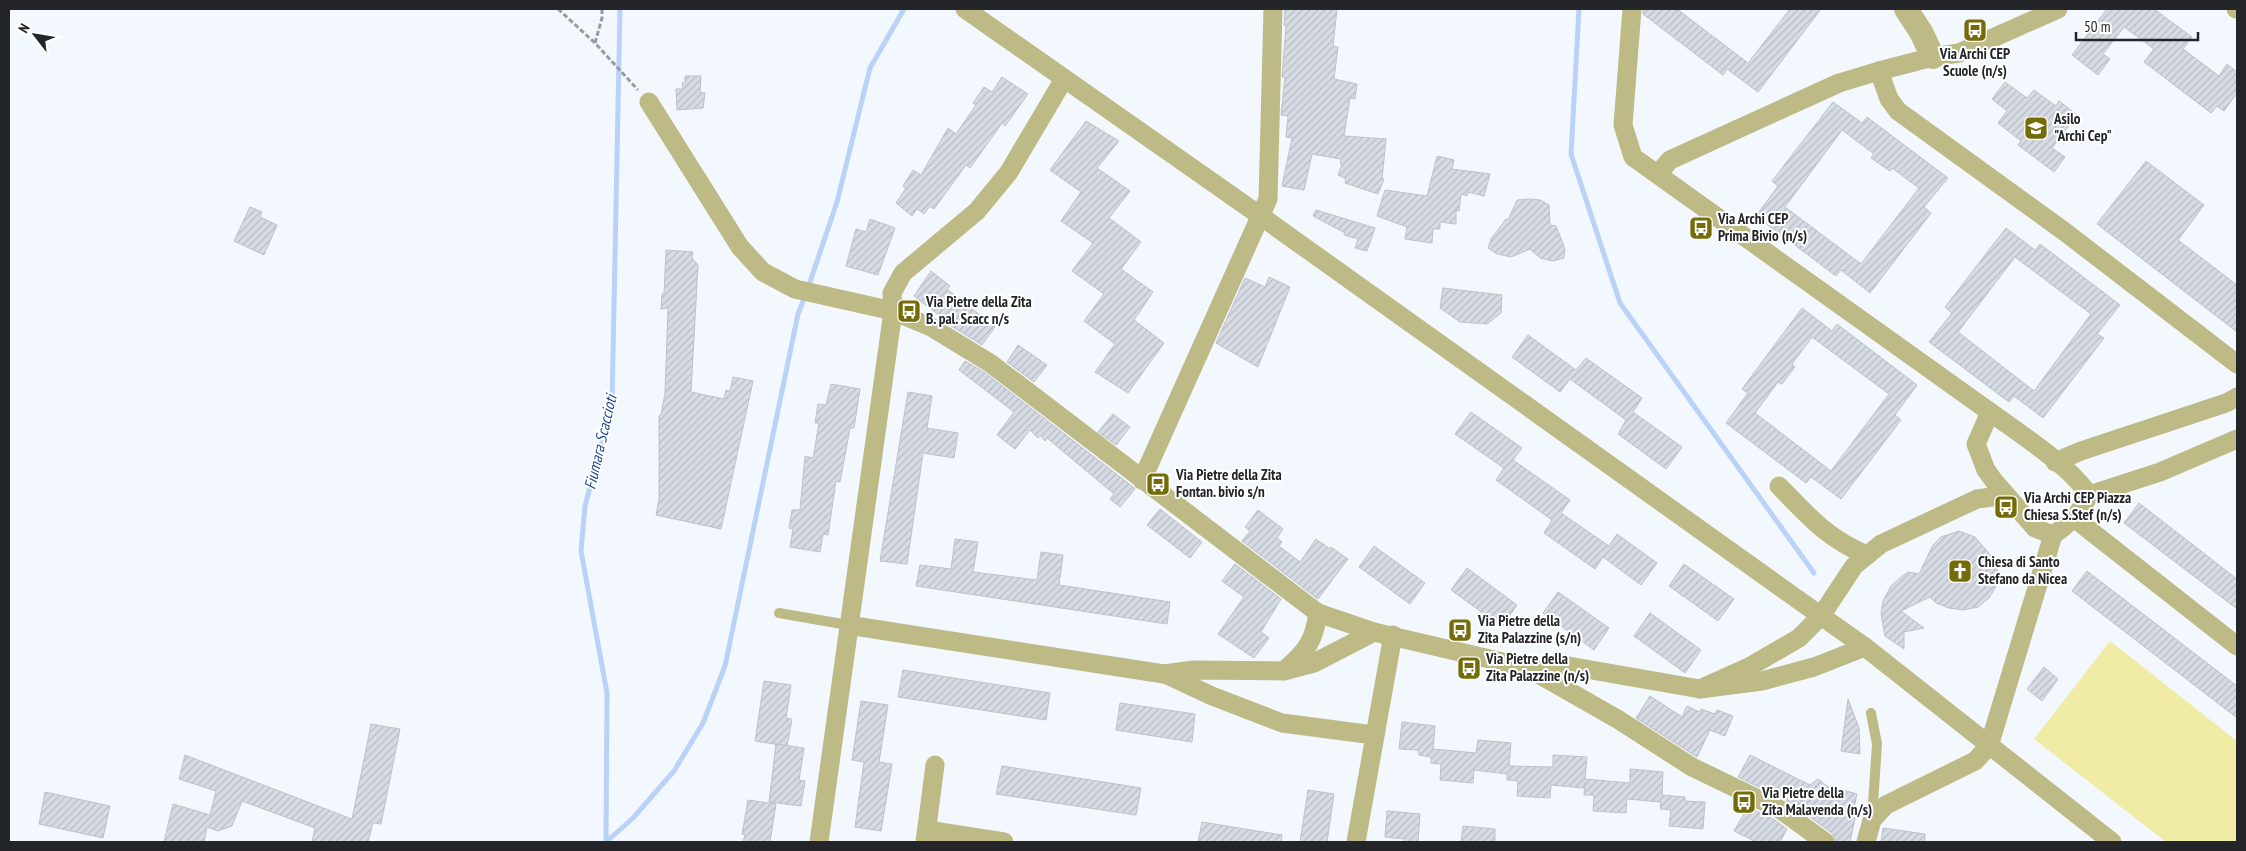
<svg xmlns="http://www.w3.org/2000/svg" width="2246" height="851" viewBox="0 0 2246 851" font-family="'PT Sans Narrow',sans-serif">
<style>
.pitch{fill:#f0eba5}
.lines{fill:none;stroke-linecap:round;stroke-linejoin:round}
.stream{stroke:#bad2f8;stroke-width:5}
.building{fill:url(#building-hatch);stroke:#bcc1ca;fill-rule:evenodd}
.path{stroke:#989ca1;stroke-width:3;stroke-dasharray:5 2.5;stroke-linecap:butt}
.service{stroke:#bdba85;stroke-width:10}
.minor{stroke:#bdba85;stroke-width:19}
.tertiary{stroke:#bdba85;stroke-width:24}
.labels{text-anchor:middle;stroke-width:4;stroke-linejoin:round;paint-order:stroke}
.poi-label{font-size:15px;font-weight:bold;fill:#232528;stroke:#fff;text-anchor:start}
.water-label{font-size:16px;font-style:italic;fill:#1f4a91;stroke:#fff}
</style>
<defs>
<pattern id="building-hatch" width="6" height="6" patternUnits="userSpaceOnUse" patternTransform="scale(1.25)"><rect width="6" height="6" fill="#d6dbe4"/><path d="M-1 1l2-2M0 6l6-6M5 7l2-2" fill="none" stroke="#b7bcc4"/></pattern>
</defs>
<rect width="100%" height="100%" fill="#f3f8ff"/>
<path class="pitch" d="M 2110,641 L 2237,741 L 2237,842 L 2166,842 L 2034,739 Z"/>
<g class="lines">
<g class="stream">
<path d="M 1579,9 L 1571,154 L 1620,303 L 1814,573"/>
<path d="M 808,288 L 837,202 L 870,68 L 904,9"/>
<path d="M 606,842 L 633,818 L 674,771 L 703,723 L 725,666 L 798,314 L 805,296"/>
<path d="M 606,842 L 607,693 L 581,551 L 585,506 L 612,404 L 620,9"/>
</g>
</g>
<g class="building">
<path d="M 1285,9 L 1337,9 L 1333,46 L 1338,47 L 1334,79 L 1357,84 L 1355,99 L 1350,98 L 1344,136 L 1386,139 L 1382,179 L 1384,179 L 1378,194 L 1345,183 L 1346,179 L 1338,175 L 1342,164 L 1340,163 L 1341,159 L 1312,154 L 1304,190 L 1282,186 L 1292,138 L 1286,137 L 1288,116 L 1281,115 L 1285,77 L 1282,77 L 1286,26 L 1284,25 Z"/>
<path d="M 1643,9 L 1677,9 L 1748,63 L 1790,9 L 1821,9 L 1758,92 L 1727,69 L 1723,75 L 1643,14 Z"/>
<path d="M 2107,9 L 2154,9 L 2192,37 L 2183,49 L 2219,76 L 2227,64 L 2237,72 L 2237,93 L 2224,111 L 2217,106 L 2211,113 L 2144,62 L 2154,49 L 2124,27 L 2103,54 L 2110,59 L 2098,75 L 2072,55 Z"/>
<path d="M 685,76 L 701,76 L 700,92 L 705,93 L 703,108 L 677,110 L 676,89 L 683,89 L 682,83 L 685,83 Z"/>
<path d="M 1002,77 L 1028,94 L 1005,126 L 1002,123 L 970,168 L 966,165 L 934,209 L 930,206 L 924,214 L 917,209 L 912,216 L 896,203 L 906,188 L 903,186 L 913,170 L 921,175 L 948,128 L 956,134 L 976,105 L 973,103 L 984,87 L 992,92 Z"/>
<path d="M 2005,82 L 2027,98 L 2034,90 L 2056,106 L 2059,101 L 2077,115 L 2052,148 L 2065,157 L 2054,172 L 2018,145 L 2021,141 L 1998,123 L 2007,111 L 1992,99 Z"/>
<path d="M 1833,102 L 1862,123 L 1867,117 L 1948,178 L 1924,207 L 1931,213 L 1870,293 L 1841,270 L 1836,276 L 1756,216 L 1778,186 L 1772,181 ZM 1842,130 L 1874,154 L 1871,158 L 1890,171 L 1892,168 L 1919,188 L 1861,264 L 1785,207 Z"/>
<path d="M 1086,121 L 1119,141 L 1097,168 L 1130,191 L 1109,218 L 1141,242 L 1121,269 L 1153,292 L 1134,320 L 1164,343 L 1128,393 L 1095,372 L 1115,344 L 1084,321 L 1104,294 L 1072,271 L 1093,243 L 1061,221 L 1081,192 L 1050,170 Z"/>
<path d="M 1437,156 L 1454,160 L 1452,169 L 1490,174 L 1484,196 L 1468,192 L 1467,196 L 1461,194 L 1459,211 L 1456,210 L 1456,224 L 1440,222 L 1440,229 L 1433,229 L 1432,243 L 1405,239 L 1407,227 L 1377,216 L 1385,190 L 1427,196 Z"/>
<path d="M 2146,161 L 2204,205 L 2178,240 L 2237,285 L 2237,332 L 2097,224 Z"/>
<path d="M 1530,199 L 1540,200 L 1549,205 L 1550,225 L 1556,226 L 1565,249 L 1564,258 L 1553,261 L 1540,258 L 1530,249 L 1511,257 L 1497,254 L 1488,248 L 1491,239 L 1506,219 L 1508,220 L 1517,200 Z"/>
<path d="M 250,207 L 262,212 L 260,217 L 277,225 L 264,255 L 234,241 Z"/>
<path d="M 1316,210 L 1375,228 L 1367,251 L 1355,248 L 1358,239 L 1344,235 L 1345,233 L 1313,216 Z"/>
<path d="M 870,219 L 895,228 L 878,275 L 846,266 L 856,229 L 866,232 Z"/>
<path d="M 2006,228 L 2035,250 L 2040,244 L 2120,305 L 2097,334 L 2104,338 L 2043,418 L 2014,396 L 2009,402 L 1929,342 L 1952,313 L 1945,307 ZM 2015,257 L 2091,314 L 2034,391 L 1958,332 Z"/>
<path d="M 666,250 L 693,252 L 692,258 L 698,265 L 691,392 L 724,399 L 726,390 L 730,391 L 733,377 L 753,381 L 721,529 L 656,515 L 659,499 L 659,416 L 661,415 L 665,393 L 668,308 L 661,309 L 662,294 L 664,294 Z"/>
<path d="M 931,271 L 950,286 L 947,289 L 995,327 L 982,345 L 940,319 L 941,317 L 914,296 Z"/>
<path d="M 1269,277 L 1290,287 L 1258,367 L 1216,343 L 1245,278 L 1265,287 Z"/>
<path d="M 1443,288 L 1502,295 L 1501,313 L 1487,324 L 1460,322 L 1440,308 Z"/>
<path d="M 1802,308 L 1832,331 L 1837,324 L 1917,385 L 1895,415 L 1901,420 L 1841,499 L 1811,477 L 1806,483 L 1726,423 L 1748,393 L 1742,389 ZM 1812,337 L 1889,394 L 1831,471 L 1755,413 L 1778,382 L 1782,384 L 1795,367 L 1792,364 Z"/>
<path d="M 1528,335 L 1576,370 L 1586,358 L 1642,398 L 1633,412 L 1682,447 L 1666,469 L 1618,434 L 1626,420 L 1570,379 L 1560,392 L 1512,357 Z"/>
<path d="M 1018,345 L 1047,365 L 1034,382 L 1007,362 Z"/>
<path d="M 965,361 L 984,372 L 1132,486 L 1135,489 L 1120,507 L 1110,499 L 1114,494 L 1047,438 L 1045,441 L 1040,435 L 1038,438 L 1030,430 L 1015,449 L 997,435 L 1014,412 L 959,370 Z"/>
<path d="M 831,384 L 860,389 L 854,428 L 850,428 L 840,482 L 836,481 L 828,535 L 823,534 L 820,552 L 790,547 L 793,529 L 789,528 L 792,510 L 800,510 L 805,456 L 813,458 L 819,423 L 815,423 L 818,404 L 826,405 Z"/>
<path d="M 908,392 L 932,396 L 927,428 L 958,433 L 954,458 L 923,453 L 907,564 L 880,561 Z"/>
<path d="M 1471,412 L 1522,448 L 1513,460 L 1570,500 L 1561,513 L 1609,546 L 1617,534 L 1657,563 L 1641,585 L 1603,557 L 1595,569 L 1544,533 L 1552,520 L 1496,480 L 1504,468 L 1455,434 Z"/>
<path d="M 1113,414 L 1130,427 L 1116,445 L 1098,432 Z"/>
<path d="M 2139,503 L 2237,579 L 2237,609 L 2124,523 Z"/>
<path d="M 1160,509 L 1202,542 L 1190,558 L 1147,525 Z"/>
<path d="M 1258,510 L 1283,529 L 1277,538 L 1282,542 L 1279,546 L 1300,562 L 1316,539 L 1330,549 L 1331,547 L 1348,559 L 1318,599 L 1242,541 L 1250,531 L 1245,527 Z"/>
<path d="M 1959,531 L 1975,537 L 1993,558 L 1998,572 L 1997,585 L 1989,598 L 1978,607 L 1963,610 L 1949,608 L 1936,603 L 1930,597 L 1901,611 L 1924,628 L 1904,632 L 1904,649 L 1885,636 L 1881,614 L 1883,601 L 1891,586 L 1901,577 L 1908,572 L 1919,574 L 1933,545 L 1941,537 Z"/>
<path d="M 955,539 L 978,542 L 973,572 L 1037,580 L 1041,552 L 1063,555 L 1059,585 L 1170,602 L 1167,624 L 916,586 L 920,565 L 951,569 Z"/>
<path d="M 1374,546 L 1425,583 L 1410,604 L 1359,567 Z"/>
<path d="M 1235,564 L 1281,599 L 1261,632 L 1269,638 L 1254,658 L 1218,634 L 1244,597 L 1222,581 Z"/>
<path d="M 1684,564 L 1734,599 L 1718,621 L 1669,586 Z"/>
<path d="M 1467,568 L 1517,605 L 1502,627 L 1451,590 Z"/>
<path d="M 2087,571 L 2237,686 L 2237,718 L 2072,591 Z"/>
<path d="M 1558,592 L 1609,628 L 1594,650 L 1543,613 Z"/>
<path d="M 1650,613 L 1701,650 L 1685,673 L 1634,636 Z"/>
<path d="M 2044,667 L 2058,679 L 2042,701 L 2027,689 Z"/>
<path d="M 903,670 L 1050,693 L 1046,720 L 898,697 Z"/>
<path d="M 764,681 L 791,685 L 786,718 L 792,719 L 787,746 L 755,741 Z"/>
<path d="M 1650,696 L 1682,717 L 1687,706 L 1700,712 L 1701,709 L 1715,714 L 1717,710 L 1733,716 L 1725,736 L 1710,730 L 1697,757 L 1636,718 Z"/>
<path d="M 1848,699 L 1859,728 L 1860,754 L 1841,751 Z"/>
<path d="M 861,701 L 888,705 L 879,762 L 892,764 L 881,831 L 855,827 L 864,762 L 852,760 Z"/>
<path d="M 1120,703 L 1195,714 L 1192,742 L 1116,730 Z"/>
<path d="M 1402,722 L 1435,726 L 1433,749 L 1476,753 L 1478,740 L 1511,743 L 1509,766 L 1553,767 L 1553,755 L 1587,757 L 1585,779 L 1630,783 L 1630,769 L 1663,772 L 1662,795 L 1685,797 L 1685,801 L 1705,802 L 1703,829 L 1669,826 L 1671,810 L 1660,809 L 1661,802 L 1627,799 L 1626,813 L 1593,811 L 1594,795 L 1584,795 L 1585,783 L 1584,788 L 1551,785 L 1550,798 L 1517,796 L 1518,781 L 1507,780 L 1507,774 L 1474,770 L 1473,783 L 1440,780 L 1441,764 L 1431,763 L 1431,757 L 1419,755 L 1418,750 L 1399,749 Z"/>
<path d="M 371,724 L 400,729 L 381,824 L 373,823 L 368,842 L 312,842 L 315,828 L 242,801 L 232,826 L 218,831 L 207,827 L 204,842 L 164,842 L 173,804 L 210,815 L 216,791 L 179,779 L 185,755 L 352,819 Z"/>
<path d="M 776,744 L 804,748 L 799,780 L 805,781 L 801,806 L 769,802 Z"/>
<path d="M 1750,755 L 1810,785 L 1818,779 L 1840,796 L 1843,790 L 1857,794 L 1854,808 L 1857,809 L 1850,842 L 1836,842 L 1832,833 L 1788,801 L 1738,777 Z"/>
<path d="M 1002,766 L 1141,788 L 1136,815 L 996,794 Z"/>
<path d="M 1308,790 L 1334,794 L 1327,842 L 1300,842 Z"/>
<path d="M 45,792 L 110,806 L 103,838 L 39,824 Z"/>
<path d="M 748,800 L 776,804 L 770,842 L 743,842 L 745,835 L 742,834 Z"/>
<path d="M 1748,807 L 1775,820 L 1787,829 L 1780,842 L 1756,842 L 1734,831 Z"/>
<path d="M 1387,811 L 1420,814 L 1418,842 L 1404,842 L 1404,839 L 1385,837 Z"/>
<path d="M 1202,822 L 1282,835 L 1281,842 L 1198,842 Z"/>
<path d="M 1463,826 L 1495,829 L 1495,842 L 1461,842 Z"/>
<path d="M 1883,828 L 1925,834 L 1925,842 L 1881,842 Z"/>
</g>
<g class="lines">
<g class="path">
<path d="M 558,9 L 595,43 L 638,90"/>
<path d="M 595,43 L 602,18 L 602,9"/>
</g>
<g class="service">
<path d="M 779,613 L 848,625"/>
<path d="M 1871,713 L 1877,744 L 1872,819"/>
</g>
<g class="minor">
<path d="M 965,9 L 1262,217 L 1821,616 L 1865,647 L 2112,842"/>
<path d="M 1632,9 L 1623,125 L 1633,157 L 1990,412"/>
<path d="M 2236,9 L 2237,9"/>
<path d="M 1879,71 L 1889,99 L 1898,111 L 2065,232 L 2237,364"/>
<path d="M 1064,79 L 1009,172 L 977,211 L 903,273 L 892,293 L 893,311 L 931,327 L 990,363 L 1318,613 L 1374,632 L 1528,668 L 1619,720 L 1692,767 L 1781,810 L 1825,842"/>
<path d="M 649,102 L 740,247 L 763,272 L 795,289 L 893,311 L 819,842"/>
<path d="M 1658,174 L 1670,160 L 1839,83 L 1879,71 L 1933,57 L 1959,53 L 2058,9"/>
<path d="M 1990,412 C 2020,434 2069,465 2089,495 C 2081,512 2068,525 2053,535 L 2035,528 L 1994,481 L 1986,470 L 1976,444 Z"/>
<path d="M 2055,462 L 2081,451 L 2226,403 L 2237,397"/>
<path d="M 1142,480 L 1268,199 L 1273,9"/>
<path d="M 1779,486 C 1808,516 1828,539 1867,555"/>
<path d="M 2089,495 L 2160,472 L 2237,439"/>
<path d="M 2074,518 L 2237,646"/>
<path d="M 848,625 L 1164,674 L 1194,670 L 1284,671 L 1314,663 L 1374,632"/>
<path d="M 1287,668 C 1307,650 1314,641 1318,613"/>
<path d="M 1528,668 L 1563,665 L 1700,689 L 1762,681 L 1814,667 L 1865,647"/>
<path d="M 1165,674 L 1212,696 L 1282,723 L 1374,735"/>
<path d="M 1700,689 L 1749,667 L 1799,638 L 1821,616 L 1854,566 L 1881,544 L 1977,499 L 2006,495"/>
<path d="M 927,830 L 1004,842"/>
<path d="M 925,842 L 935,765"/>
<path d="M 1356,842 L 1393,635"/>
<path d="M 1866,842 L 1872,820 L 1886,805 L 1975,761 L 1989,746 L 2053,535"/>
</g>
<path class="tertiary" d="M 1906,9 L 1921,32 L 1933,57"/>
</g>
<defs>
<g id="bus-square" transform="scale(1.25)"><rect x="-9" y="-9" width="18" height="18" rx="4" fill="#746c09" stroke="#fff"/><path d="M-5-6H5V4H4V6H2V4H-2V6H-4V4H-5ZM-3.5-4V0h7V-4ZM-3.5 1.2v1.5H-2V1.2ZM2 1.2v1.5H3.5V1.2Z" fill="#fff"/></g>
<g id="school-square" transform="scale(1.25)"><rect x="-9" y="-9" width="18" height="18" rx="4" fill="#746c09" stroke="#fff"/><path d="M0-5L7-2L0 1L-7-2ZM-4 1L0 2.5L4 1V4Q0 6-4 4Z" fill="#fff"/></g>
<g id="church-square" transform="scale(1.25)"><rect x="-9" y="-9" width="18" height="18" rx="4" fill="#746c09" stroke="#fff"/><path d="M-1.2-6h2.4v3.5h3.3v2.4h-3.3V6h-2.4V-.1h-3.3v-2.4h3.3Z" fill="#fff"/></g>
</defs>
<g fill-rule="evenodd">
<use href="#bus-square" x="1975" y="30"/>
<use href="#school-square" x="2036" y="128"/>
<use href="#bus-square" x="1701" y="228"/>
<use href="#bus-square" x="909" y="311"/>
<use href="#bus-square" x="1158" y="484"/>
<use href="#bus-square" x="2006" y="507"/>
<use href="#church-square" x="1960" y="571"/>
<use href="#bus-square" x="1460" y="630"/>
<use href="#bus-square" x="1469" y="668"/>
<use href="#bus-square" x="1744" y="802"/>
</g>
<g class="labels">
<g class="poi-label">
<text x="1975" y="59" text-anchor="middle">Via Archi CEP<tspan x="1975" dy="17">Scuole (n/s)</tspan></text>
<text x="2054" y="124">Asilo<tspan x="2054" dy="17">"Archi Cep"</tspan></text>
<text x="1718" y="224">Via Archi CEP<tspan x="1718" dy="17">Prima Bivio (n/s)</tspan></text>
<text x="926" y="307">Via Pietre della Zita<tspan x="926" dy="17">B. pal. Scacc n/s</tspan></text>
<text x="1176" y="480">Via Pietre della Zita<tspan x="1176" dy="17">Fontan. bivio s/n</tspan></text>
<text x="2024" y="503">Via Archi CEP Piazza<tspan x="2024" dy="17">Chiesa S.Stef (n/s)</tspan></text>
<text x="1978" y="567">Chiesa di Santo<tspan x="1978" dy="17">Stefano da Nicea</tspan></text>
<text x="1478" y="626">Via Pietre della<tspan x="1478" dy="17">Zita Palazzine (s/n)</tspan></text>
<text x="1486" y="664">Via Pietre della<tspan x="1486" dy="17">Zita Palazzine (n/s)</tspan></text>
<text x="1762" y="798">Via Pietre della<tspan x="1762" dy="17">Zita Malavenda (n/s)</tspan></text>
</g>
<g class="water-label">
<text transform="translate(600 442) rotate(-77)" y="6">Fiumara Scaccioti</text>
</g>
</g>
<rect width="2246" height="851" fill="none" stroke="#232528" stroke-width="20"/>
<g transform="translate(35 35) rotate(301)" stroke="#ffffff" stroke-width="4" paint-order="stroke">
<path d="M0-4L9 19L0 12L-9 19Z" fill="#232528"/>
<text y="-8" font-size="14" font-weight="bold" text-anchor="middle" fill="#232528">N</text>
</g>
<path d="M2076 32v8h122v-8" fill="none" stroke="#232528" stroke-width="2.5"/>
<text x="2084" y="32" font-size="15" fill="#232528" stroke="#ffffff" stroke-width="4" paint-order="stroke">50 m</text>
</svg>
